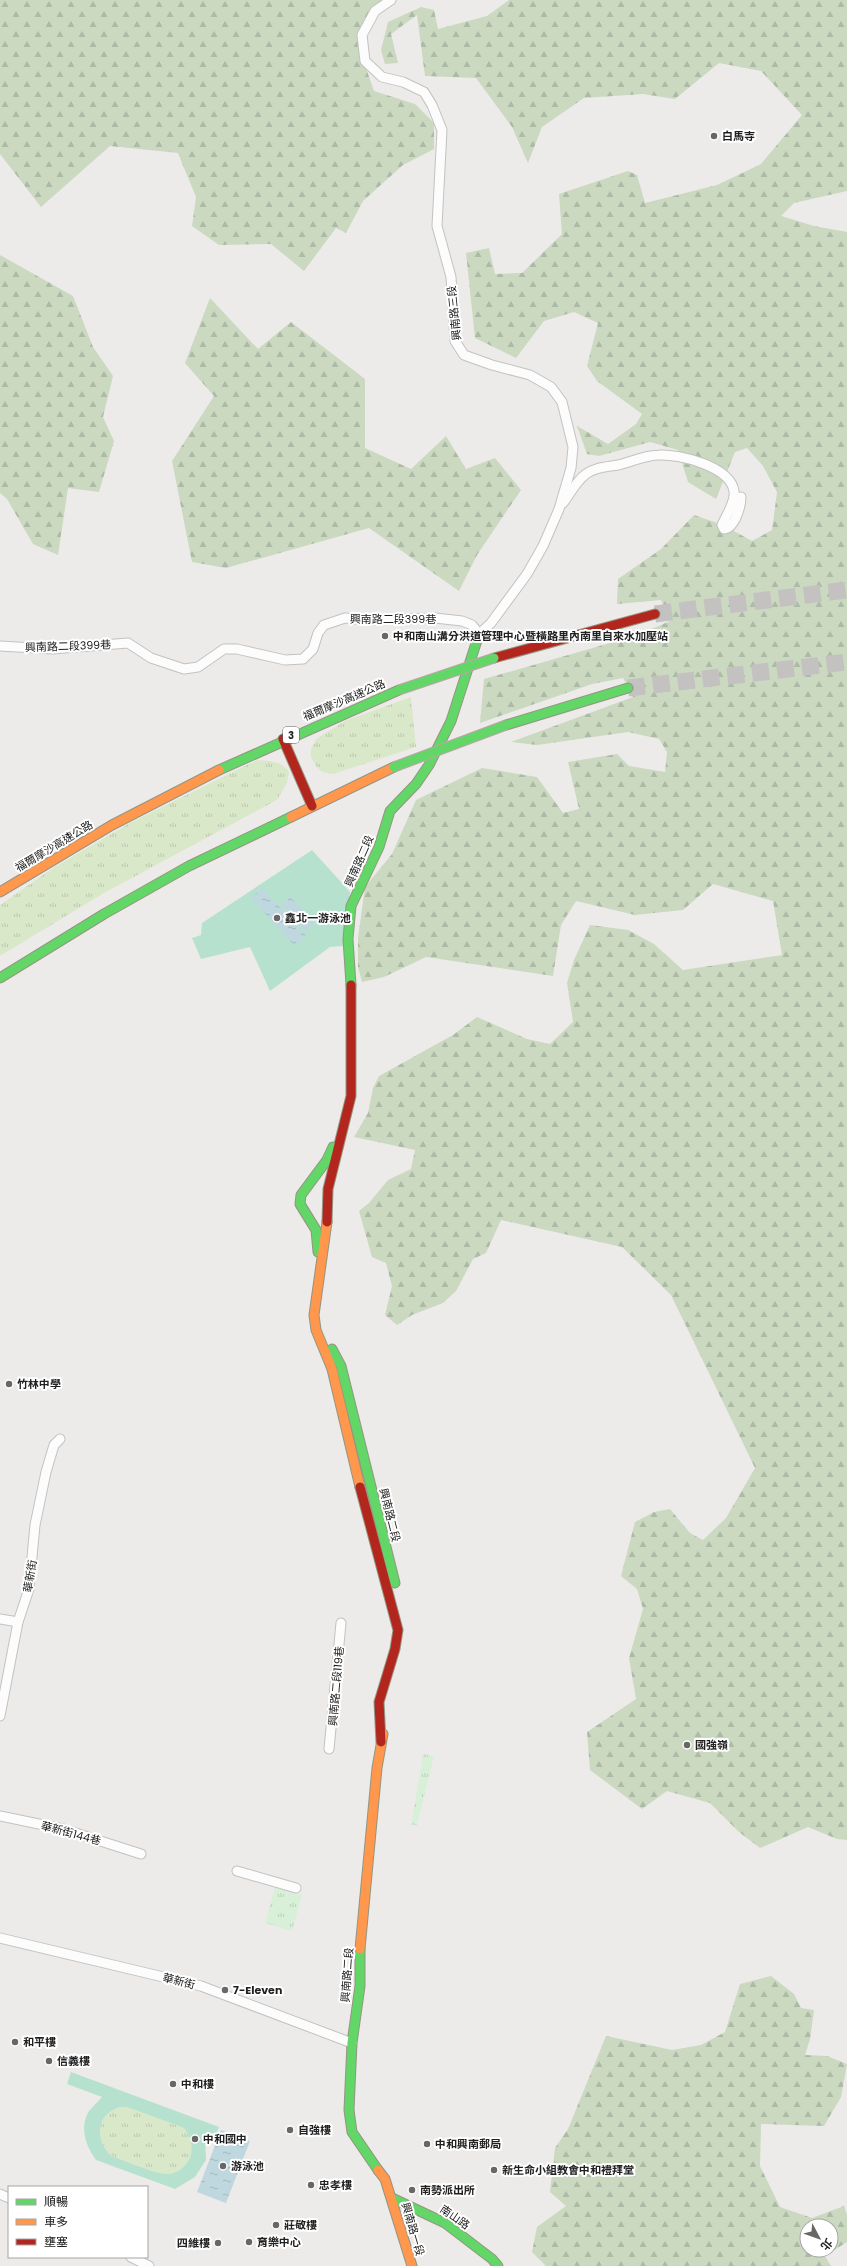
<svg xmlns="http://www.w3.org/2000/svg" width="847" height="2266" viewBox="0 0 847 2266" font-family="Poppins,'Noto Sans TC',sans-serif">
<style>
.grass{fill:url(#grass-tufts)}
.forest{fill:url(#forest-firs);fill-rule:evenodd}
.park{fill:url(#park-tufts)}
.pitch{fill:#b7e1cf;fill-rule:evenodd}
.water{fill:url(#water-ripples)}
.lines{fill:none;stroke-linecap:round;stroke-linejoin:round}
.highway-tunnel{stroke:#c4c2c1;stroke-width:17;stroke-dasharray:17 8;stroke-linecap:butt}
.street-casing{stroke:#c3c2c1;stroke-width:11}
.fast-casing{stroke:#949582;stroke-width:11}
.slow-casing{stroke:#949582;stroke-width:11}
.jam-casing{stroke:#949582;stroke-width:11}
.street{stroke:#fcfcfc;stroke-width:9}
.fast{stroke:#63d668;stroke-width:9}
.slow{stroke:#ff974d;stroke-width:9}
.jam{stroke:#b3261e;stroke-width:9}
.fast-bridge-casing{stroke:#c0a2ab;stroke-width:11;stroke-linecap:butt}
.fast-bridge{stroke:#63d668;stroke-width:9}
.poi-dot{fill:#686766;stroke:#fff;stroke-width:1.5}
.labels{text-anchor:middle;stroke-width:4;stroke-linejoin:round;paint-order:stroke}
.shield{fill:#fff;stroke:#636363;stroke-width:1}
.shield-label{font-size:10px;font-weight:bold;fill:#202020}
.poi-label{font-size:11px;font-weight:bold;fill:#202020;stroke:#fff;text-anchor:start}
.street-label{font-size:11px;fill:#202020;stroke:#fff}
</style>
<defs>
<pattern id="grass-tufts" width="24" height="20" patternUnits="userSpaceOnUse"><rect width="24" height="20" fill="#dae8ca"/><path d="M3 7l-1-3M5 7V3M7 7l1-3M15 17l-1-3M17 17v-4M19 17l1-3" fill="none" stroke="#bbc7ad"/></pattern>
<pattern id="forest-firs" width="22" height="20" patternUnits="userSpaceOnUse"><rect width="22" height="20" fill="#cad9c0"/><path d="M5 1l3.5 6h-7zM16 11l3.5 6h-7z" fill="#adbaa5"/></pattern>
<pattern id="park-tufts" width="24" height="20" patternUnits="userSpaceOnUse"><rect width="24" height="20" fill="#d9f0d8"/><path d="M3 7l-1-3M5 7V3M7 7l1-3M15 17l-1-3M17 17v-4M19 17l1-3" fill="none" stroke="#baceb9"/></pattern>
<pattern id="water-ripples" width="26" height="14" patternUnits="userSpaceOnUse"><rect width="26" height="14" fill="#bfd7de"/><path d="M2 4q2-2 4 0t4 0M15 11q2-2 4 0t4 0" fill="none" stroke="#a4b8be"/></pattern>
</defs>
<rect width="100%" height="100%" fill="#edebe9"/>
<g class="grass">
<path d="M 411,697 L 416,747 L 333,774 L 322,772 L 316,766 L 311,757 L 311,749 L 316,739 L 345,721 Z"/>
<path d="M 257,760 C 269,761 283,761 289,772 L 287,783 L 277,800 L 104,893 L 0,956 L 0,905 L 53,868 L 130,823 Z"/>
<path d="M 120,2107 L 127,2107 L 184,2128 C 190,2136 194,2147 190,2157 C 187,2166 177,2174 167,2174 C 155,2174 124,2160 111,2156 C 95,2139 95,2115 120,2107 Z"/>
</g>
<g class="forest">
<path d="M 0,0 L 396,0 L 375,18 L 360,51 L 374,91 L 415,104 L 434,123 L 434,149 L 403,165 L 363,201 L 346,233 L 336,228 L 304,271 L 271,244 L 219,245 L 192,226 L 196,197 L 178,153 L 110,146 L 41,207 L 0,154 Z"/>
<path d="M 509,0 L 847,0 L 847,191 L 794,203 L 781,216 L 814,226 L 847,232 L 847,1840 L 837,1839 L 808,1827 L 760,1848 L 739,1832 L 710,1803 L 667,1791 L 642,1809 L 590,1770 L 587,1732 L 636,1699 L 629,1658 L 643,1609 L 637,1589 L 621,1576 L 635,1522 L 654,1512 L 670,1509 L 690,1533 L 703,1540 L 726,1518 L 755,1468 L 671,1295 L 622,1247 L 501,1220 L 486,1253 L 473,1259 L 456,1291 L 443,1303 L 412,1315 L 397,1325 L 385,1315 L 392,1286 L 386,1263 L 372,1257 L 359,1211 L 369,1203 L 388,1180 L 411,1169 L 415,1150 L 354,1137 L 368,1113 L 373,1088 L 379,1076 L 453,1035 L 477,1017 L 527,1039 L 550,1044 L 573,1022 L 567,983 L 574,960 L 590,925 L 628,930 L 654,944 L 683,970 L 782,955 L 773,901 L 713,884 L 683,910 L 635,915 L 576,901 L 561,925 L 553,976 L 426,957 L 384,977 L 362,982 L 358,967 L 358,938 L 365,887 L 392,854 L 416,800 L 482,768 L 537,777 L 563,813 L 579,809 L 568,762 L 617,754 L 629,766 L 665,772 L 667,752 L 659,739 L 628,732 L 537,745 L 511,742 L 633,697 L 623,678 L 592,684 L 480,723 L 484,679 L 638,635 L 670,621 L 661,600 L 617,604 L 618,579 L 661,549 L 694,515 L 723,525 L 752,541 L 772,530 L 777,492 L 763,466 L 747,448 L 735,452 L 716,499 L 688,482 L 678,450 L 650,442 L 599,456 L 587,454 L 577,426 L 608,444 L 636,424 L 642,414 L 597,381 L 587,366 L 598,323 L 574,312 L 544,321 L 516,358 L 475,338 L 466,253 L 489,248 L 495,274 L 522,273 L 562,234 L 559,194 L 628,171 L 637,175 L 645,203 L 717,185 L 761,164 L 802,115 L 761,71 L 719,63 L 675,99 L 643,94 L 584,98 L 542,127 L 528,163 L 512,127 L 476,78 L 425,76 L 417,15 L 391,34 L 398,63 L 385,64 L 381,50 L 388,22 L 421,7 L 434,10 L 438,29 L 487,16 Z"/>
<path d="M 0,255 L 73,296 L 93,347 L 113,376 L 103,417 L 114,441 L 99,492 L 68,488 L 58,555 L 33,544 L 7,499 L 0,493 Z"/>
<path d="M 210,298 L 258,349 L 291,322 L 365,379 L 365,448 L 411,469 L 446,436 L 466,469 L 495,458 L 521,490 L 477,555 L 459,591 L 369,528 L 226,568 L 192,562 L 172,461 L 214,396 L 185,363 Z"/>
<path d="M 771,1976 L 794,1994 L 801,2008 L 814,2010 L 810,2039 L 805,2055 L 827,2056 L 847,2064 L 841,2097 L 824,2126 L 761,2124 L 760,2166 L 780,2207 L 812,2218 L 844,2206 L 847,2215 L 847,2242 L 825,2256 L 831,2266 L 546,2266 L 532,2252 L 537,2227 L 566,2206 L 550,2192 L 555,2148 L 568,2129 L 606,2036 L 672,2050 L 701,2045 L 725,2032 L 740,1984 ZM 807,2226 L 831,2226 L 831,2250 L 807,2250 Z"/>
</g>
<g class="park">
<path d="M 423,1754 L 434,1756 L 417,1825 L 411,1825 Z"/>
<path d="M 275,1887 L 302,1895 L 292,1931 L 265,1923 Z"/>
</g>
<g class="pitch">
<path d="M 312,850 L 350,892 L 343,946 L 330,947 L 270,991 L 250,947 L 201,959 L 192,938 L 201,935 L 202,923 Z"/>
<path d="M 71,2072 L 219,2127 L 214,2140 L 205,2137 L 206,2160 L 195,2177 L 175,2189 L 96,2160 C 86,2146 79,2127 89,2111 C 93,2106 98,2102 102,2097 L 67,2084 ZM 120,2107 L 127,2107 L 184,2128 C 190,2136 194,2147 190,2157 C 187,2166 177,2174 167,2174 C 155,2174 124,2160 111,2156 C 95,2139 95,2115 120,2107 Z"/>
</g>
<g class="water">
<path d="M 262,888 L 306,936 L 295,946 L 251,898 Z"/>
<path d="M 290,897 L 314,923 L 305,931 L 281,905 Z"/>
<path d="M 221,2130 L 250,2141 L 226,2203 L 197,2192 Z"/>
</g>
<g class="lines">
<g class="highway-tunnel">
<path d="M 655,614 L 847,590"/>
<path d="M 628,688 L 847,662"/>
</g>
<g class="street-casing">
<g id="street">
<path d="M 563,503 C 570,494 576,481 586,474 C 595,467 607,467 618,465 C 631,462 645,455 659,455 C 679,454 730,466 734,491 C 736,502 726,515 722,525 L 724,529 C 735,528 741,506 741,497"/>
<path d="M 0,646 L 52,649 L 128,643 L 151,658 L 184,669 L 198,667 L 224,649 L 237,649 L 285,660 L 303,659 L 313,649 L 318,633 L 324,625 L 345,618 L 369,620 L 435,618 L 462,621 L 472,625 L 479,634 L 491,623 L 527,574 L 543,546 L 559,509 L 571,468 L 573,447 L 562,402 L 551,387 L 530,375 L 492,365 L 464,355 L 455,341 L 451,277 L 437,226 L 442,130 L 432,105 L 424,92 L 403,82 L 382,77 L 365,61 L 362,35 L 375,11 L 391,0"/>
<path d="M 0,1619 L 18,1622"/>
<path d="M 0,1716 L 18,1622 L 29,1589 L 35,1525 L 46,1472 L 54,1445 L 60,1439"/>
<path d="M 329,1749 L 341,1623"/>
<path d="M 0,1816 L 63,1829 L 141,1854"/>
<path d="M 237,1871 L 296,1888"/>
<path d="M 0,1938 L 201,1986 L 352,2043"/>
<path d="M 0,2194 L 9,2198"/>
<path d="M 131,2257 L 149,2266"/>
</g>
</g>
<g class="fast-casing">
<g id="fast">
<path d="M 506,725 L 628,688"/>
<path d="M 219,770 L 399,690"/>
<path d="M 0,978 L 104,914 L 189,866 L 291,817"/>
<path d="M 351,985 L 348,939 L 351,906 L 379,847 L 390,811 L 416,784 L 429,765 L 451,721 L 479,634"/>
<path d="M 318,1252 L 316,1230 L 300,1204 L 301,1195 L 327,1160 L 333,1147"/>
<path d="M 332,1349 L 341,1366 L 395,1583"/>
<path d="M 360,1949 L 360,1986 L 352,2043 L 349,2110 L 352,2132 L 378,2170"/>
<path d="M 392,2198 L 445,2223 L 492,2259 L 498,2266"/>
</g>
</g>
<g class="slow-casing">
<g id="slow">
<path d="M 291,817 L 394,767"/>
<path d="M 0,892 L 112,825 L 219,770"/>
<path d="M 327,1222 L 314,1315 L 316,1330 L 332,1369 L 360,1487"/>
<path d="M 360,1949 L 377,1768 L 383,1734"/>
<path d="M 378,2170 L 385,2179 L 412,2266"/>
</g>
</g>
<g class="jam-casing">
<g id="jam">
<path d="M 494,658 L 655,614"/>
<path d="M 283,739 L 312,806"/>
<path d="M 327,1222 L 328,1189 L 351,1096 L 351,985"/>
<path d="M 360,1487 L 398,1630 L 395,1649 L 379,1702 L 381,1742"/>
</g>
</g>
<use href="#street" class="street"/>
<use href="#fast" class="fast"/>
<use href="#slow" class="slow"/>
<use href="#jam" class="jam"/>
<g class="fast-bridge-casing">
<g id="fast-bridge">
<path d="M 399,690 L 494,658"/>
<path d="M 394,767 L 506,725"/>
</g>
</g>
<use href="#fast-bridge" class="fast-bridge"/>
</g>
<g class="poi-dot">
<circle cx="714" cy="136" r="4"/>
<circle cx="385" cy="636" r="4"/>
<circle cx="277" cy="918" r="4"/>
<circle cx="9" cy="1384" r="4"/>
<circle cx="687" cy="1745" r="4"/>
<circle cx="225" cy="1990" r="4"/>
<circle cx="15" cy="2042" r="4"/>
<circle cx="49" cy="2061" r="4"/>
<circle cx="173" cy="2084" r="4"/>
<circle cx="290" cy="2130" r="4"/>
<circle cx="195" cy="2139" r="4"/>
<circle cx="427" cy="2144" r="4"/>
<circle cx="223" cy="2166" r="4"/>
<circle cx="494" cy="2170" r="4"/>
<circle cx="311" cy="2185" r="4"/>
<circle cx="412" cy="2190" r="4"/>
<circle cx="276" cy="2225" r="4"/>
<circle cx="249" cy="2242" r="4"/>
<circle cx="218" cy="2243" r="4"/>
</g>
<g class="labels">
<rect class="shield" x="283" y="727" width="16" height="16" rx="3"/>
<g class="shield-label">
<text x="291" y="739">3</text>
</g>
<g class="poi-label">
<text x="722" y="140">白馬寺</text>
<text x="393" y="640">中和南山溝分洪道管理中心暨橫路里內南里自來水加壓站</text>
<text x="285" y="922">鑫北一游泳池</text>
<text x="17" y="1388">竹林中學</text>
<text x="695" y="1749">國強嶺</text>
<text x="233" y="1994">7-Eleven</text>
<text x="23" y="2046">和平樓</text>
<text x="57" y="2065">信義樓</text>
<text x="181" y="2088">中和樓</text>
<text x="298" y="2134">自強樓</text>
<text x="203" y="2143">中和國中</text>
<text x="435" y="2148">中和興南郵局</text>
<text x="231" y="2170">游泳池</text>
<text x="502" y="2174">新生命小組教會中和禮拜堂</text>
<text x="319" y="2189">忠孝樓</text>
<text x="420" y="2194">南勢派出所</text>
<text x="284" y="2229">莊敬樓</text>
<text x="257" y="2246">育樂中心</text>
<text x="210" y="2247" text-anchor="end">四維樓</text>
</g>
<g class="street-label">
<text transform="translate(454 313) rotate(-96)" y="4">興南路三段</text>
<text x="393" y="623">興南路二段399巷</text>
<text transform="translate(68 646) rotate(-2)" y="4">興南路二段399巷</text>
<text transform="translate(344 700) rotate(-23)" y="4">福爾摩沙高速公路</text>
<text transform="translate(54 846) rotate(-31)" y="4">福爾摩沙高速公路</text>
<text transform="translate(359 861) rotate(-66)" y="4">興南路二段</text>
<text transform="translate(390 1515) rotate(76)" y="4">興南路二段</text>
<text transform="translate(30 1576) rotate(-81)" y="4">華新街</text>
<text transform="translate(336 1686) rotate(-85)" y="4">興南路二段119巷</text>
<text transform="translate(71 1833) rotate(15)" y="4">華新街144巷</text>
<text transform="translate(347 1975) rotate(-86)" y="4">興南路二段</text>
<text transform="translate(179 1981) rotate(14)" y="4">華新街</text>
<text transform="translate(455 2217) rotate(34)" y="4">南山路</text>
<text transform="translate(413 2229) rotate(74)" y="4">興南路一段</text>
</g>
</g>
<rect x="8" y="2186" width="140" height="72" fill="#ffffff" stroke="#a6a6a6"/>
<rect x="16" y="2199" width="20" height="6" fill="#63d668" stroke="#a6a6a6"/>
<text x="44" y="2206" font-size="12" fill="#202020">順暢</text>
<rect x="16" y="2219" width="20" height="6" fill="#ff974d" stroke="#a6a6a6"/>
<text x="44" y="2226" font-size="12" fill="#202020">車多</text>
<rect x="16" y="2239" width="20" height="6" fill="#b3261e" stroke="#a6a6a6"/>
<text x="44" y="2246" font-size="12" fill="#202020">壅塞</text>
<g transform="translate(819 2238) rotate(131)"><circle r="19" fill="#ffffff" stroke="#a6a6a6"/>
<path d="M0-3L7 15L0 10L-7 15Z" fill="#686766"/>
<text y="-6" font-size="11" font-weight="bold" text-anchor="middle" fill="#202020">北</text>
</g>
</svg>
